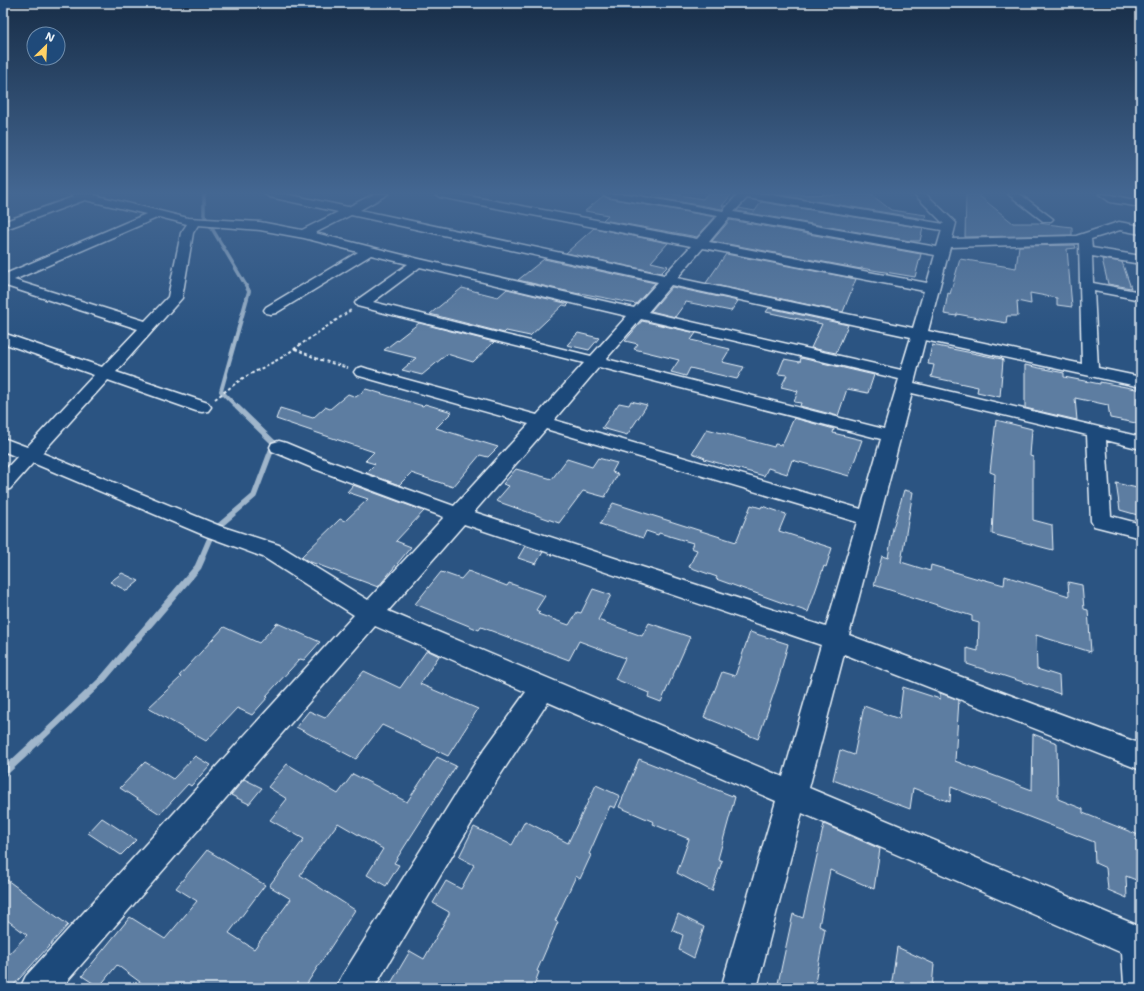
<svg xmlns="http://www.w3.org/2000/svg" width="1144" height="991" viewBox="0 0 1144 991" font-family="'Shantell Sans',sans-serif">
<style>
.lines{fill:none;stroke-linecap:round;stroke-linejoin:round}
.stream-far4{stroke:#a0b6cb;stroke-width:3.5}
.stream-far3{stroke:#a0b6cb;stroke-width:4}
.stream-far2{stroke:#a0b6cb;stroke-width:5.5}
.stream-far1{stroke:#a0b6cb;stroke-width:7}
.stream{stroke:#a0b6cb;stroke-width:8}
.building{fill:#5d7da1;stroke:#e8f1f8}
.minor-casing{stroke:#e8f1f8;stroke-width:3}
.path{stroke:#e8f1f8;stroke-width:2;stroke-dasharray:3 2.5;stroke-linecap:butt}
.minor{fill:#1f4a7a;fill-rule:evenodd}
</style>
<rect width="100%" height="100%" fill="#2b5482"/>
<filter id="ink" filterUnits="userSpaceOnUse"><feTurbulence type="fractalNoise" baseFrequency=".025" numOctaves="2"/><feDisplacementMap in="SourceGraphic" scale="8" xChannelSelector="R" yChannelSelector="G"/><feConvolveMatrix kernelMatrix="1 2 1 2 8 2 1 2 1" color-interpolation-filters="sRGB"/></filter>
<g filter="url(#ink)">
<g class="lines">
<path class="stream-far4" d="M 204,194 L 204,215 L 248,289"/>
<path class="stream-far3" d="M 238,408 L 221,391 L 249,291 L 247,288"/>
<path class="stream-far2" d="M 201,559 L 213,531 L 254,496 L 274,443 L 237,407"/>
<path class="stream-far1" d="M 28,750 L 102,680 L 198,567 L 202,558"/>
<path class="stream" d="M 3,773 L 29,749"/>
</g>
<g class="building">
<path d="M 655,194 L 673,194 L 703,199 L 707,194 L 732,194 L 722,206 L 725,206 L 722,209 L 652,197 Z"/>
<path d="M 867,194 L 873,196 L 891,210 L 926,215 L 925,219 L 778,195 Z"/>
<path d="M 966,194 L 977,194 L 1013,223 L 1038,223 L 1072,227 L 1072,235 L 965,237 Z"/>
<path d="M 603,196 L 608,198 L 715,217 L 697,237 L 692,236 L 603,220 L 608,215 L 585,211 Z"/>
<path d="M 761,202 L 923,228 L 920,241 L 910,241 L 737,211 L 739,208 L 755,211 Z"/>
<path d="M 730,220 L 921,254 L 915,277 L 861,268 L 861,269 L 712,241 Z"/>
<path d="M 594,228 L 668,243 L 651,262 L 668,266 L 661,273 L 566,253 Z"/>
<path d="M 1075,245 L 1076,248 L 1067,249 L 1072,307 L 1057,305 L 1057,298 L 1030,293 L 1031,304 L 1017,301 L 1018,316 L 1007,316 L 1006,323 L 957,314 L 957,316 L 944,314 L 948,293 L 950,294 L 960,259 L 1016,268 L 1019,246 Z"/>
<path d="M 726,254 L 856,279 L 843,312 L 706,283 Z"/>
<path d="M 544,259 L 655,283 L 636,304 L 580,293 L 579,294 L 518,280 Z"/>
<path d="M 1102,259 L 1122,262 L 1131,288 L 1108,284 Z"/>
<path d="M 672,287 L 738,301 L 731,311 L 686,302 L 675,317 L 651,311 Z"/>
<path d="M 462,288 L 498,297 L 507,289 L 569,304 L 567,306 L 563,305 L 530,336 L 506,331 L 504,333 L 430,314 Z"/>
<path d="M 769,308 L 848,325 L 836,353 L 811,348 L 822,324 L 766,312 Z"/>
<path d="M 642,321 L 696,333 L 691,340 L 730,349 L 722,362 L 744,367 L 737,379 L 690,368 L 686,376 L 671,372 L 679,360 L 634,349 L 638,344 L 625,341 Z"/>
<path d="M 419,323 L 494,342 L 473,362 L 447,354 L 422,375 L 402,370 L 416,358 L 384,350 Z"/>
<path d="M 578,333 L 599,338 L 589,350 L 567,345 Z"/>
<path d="M 932,345 L 1002,359 L 1003,360 L 1000,397 L 977,392 L 978,387 L 931,377 L 934,365 L 928,364 Z"/>
<path d="M 801,358 L 874,375 L 868,393 L 847,389 L 838,416 L 800,406 L 801,403 L 794,402 L 798,391 L 781,387 L 787,375 L 778,374 L 784,359 L 800,362 Z"/>
<path d="M 1025,365 L 1064,373 L 1064,377 L 1100,384 L 1100,382 L 1141,390 L 1141,424 L 1110,418 L 1108,405 L 1075,398 L 1077,420 L 1025,408 Z"/>
<path d="M 366,389 L 423,406 L 425,404 L 452,412 L 436,428 L 498,447 L 488,457 L 480,455 L 453,487 L 411,473 L 399,485 L 366,473 L 375,464 L 365,461 L 374,452 L 276,419 L 280,408 L 313,418 L 325,407 L 330,409 L 348,394 L 356,397 Z"/>
<path d="M 631,401 L 647,405 L 627,435 L 602,428 L 619,403 L 629,405 Z"/>
<path d="M 794,418 L 834,429 L 833,433 L 862,440 L 849,476 L 792,460 L 787,474 L 768,468 L 764,476 L 704,459 L 705,458 L 692,453 L 707,429 L 774,447 L 775,444 L 782,445 Z"/>
<path d="M 996,420 L 1032,429 L 1030,456 L 1033,457 L 1033,520 L 1052,525 L 1053,550 L 992,534 L 995,474 L 990,472 Z"/>
<path d="M 598,458 L 617,463 L 612,472 L 618,474 L 605,497 L 583,491 L 559,523 L 496,501 L 509,486 L 503,484 L 516,469 L 552,479 L 567,459 L 592,467 Z"/>
<path d="M 1116,483 L 1141,489 L 1141,516 L 1120,510 Z"/>
<path d="M 353,485 L 424,511 L 396,541 L 411,547 L 378,587 L 308,561 L 301,557 L 340,519 L 345,521 L 368,499 L 347,492 Z"/>
<path d="M 904,490 L 913,492 L 901,562 L 930,571 L 931,565 L 982,580 L 982,579 L 1004,585 L 1005,576 L 1069,596 L 1068,582 L 1082,585 L 1084,609 L 1088,610 L 1091,652 L 1036,635 L 1037,669 L 1059,676 L 1060,694 L 967,664 L 967,648 L 978,651 L 979,623 L 972,621 L 972,616 L 874,585 L 882,556 L 888,558 L 893,528 Z"/>
<path d="M 613,503 L 736,542 L 751,505 L 761,508 L 762,506 L 786,514 L 779,531 L 832,548 L 826,567 L 824,566 L 808,612 L 716,579 L 717,577 L 689,567 L 697,550 L 691,548 L 693,543 L 659,533 L 658,535 L 646,531 L 643,538 L 600,524 Z"/>
<path d="M 525,546 L 543,552 L 536,564 L 518,558 Z"/>
<path d="M 468,571 L 507,586 L 509,583 L 545,596 L 536,610 L 540,612 L 538,614 L 569,625 L 577,612 L 581,613 L 593,589 L 611,595 L 598,620 L 642,636 L 649,623 L 690,637 L 661,702 L 648,697 L 649,693 L 615,679 L 625,658 L 579,641 L 569,660 L 481,627 L 479,630 L 415,604 L 441,572 L 461,579 Z"/>
<path d="M 122,573 L 139,581 L 127,591 L 110,582 Z"/>
<path d="M 277,623 L 320,642 L 304,660 L 300,659 L 266,696 L 268,697 L 252,715 L 237,708 L 206,741 L 148,708 L 181,677 L 179,676 L 224,627 L 259,643 Z"/>
<path d="M 750,632 L 788,644 L 778,681 L 758,739 L 704,717 L 722,672 L 735,676 Z"/>
<path d="M 427,650 L 439,656 L 420,684 L 478,709 L 448,756 L 382,725 L 356,759 L 296,727 L 309,711 L 325,718 L 364,671 L 400,688 Z"/>
<path d="M 903,687 L 940,699 L 940,693 L 959,700 L 955,761 L 1032,790 L 1033,734 L 1057,743 L 1058,799 L 1083,809 L 1083,813 L 1141,836 L 1141,882 L 1126,876 L 1127,898 L 1108,890 L 1106,868 L 1095,863 L 1094,842 L 951,787 L 950,802 L 913,788 L 910,809 L 833,780 L 840,750 L 854,755 L 864,706 L 899,719 Z"/>
<path d="M 195,756 L 210,765 L 191,786 L 188,784 L 160,814 L 120,788 L 145,762 L 173,779 Z"/>
<path d="M 437,757 L 456,766 L 394,863 L 399,865 L 386,886 L 367,875 L 383,849 L 338,823 L 300,875 L 355,910 L 304,988 L 148,988 L 117,965 L 99,987 L 82,976 L 130,917 L 165,939 L 197,901 L 176,888 L 207,850 L 265,885 L 229,933 L 254,949 L 291,899 L 269,886 L 304,839 L 270,820 L 287,799 L 268,787 L 287,764 L 338,794 L 353,774 L 407,802 Z"/>
<path d="M 639,759 L 735,797 L 718,859 L 722,861 L 712,891 L 677,873 L 689,839 L 653,824 L 654,822 L 619,807 Z"/>
<path d="M 244,779 L 262,788 L 249,804 L 231,795 Z"/>
<path d="M 596,785 L 620,796 L 615,808 L 610,806 L 589,854 L 591,855 L 580,879 L 576,876 L 555,921 L 558,922 L 537,971 L 539,972 L 533,988 L 388,988 L 410,951 L 424,959 L 449,914 L 449,912 L 433,903 L 446,881 L 461,889 L 474,865 L 459,857 L 474,827 L 512,845 L 525,821 L 568,843 Z"/>
<path d="M 102,818 L 136,840 L 121,855 L 88,833 Z"/>
<path d="M 824,824 L 880,849 L 874,889 L 830,870 L 819,926 L 825,929 L 814,988 L 777,988 L 793,914 L 803,918 Z"/>
<path d="M 3,877 L 68,925 L 11,988 L 3,988 L 3,960 L 27,935 L 3,917 Z"/>
<path d="M 678,914 L 704,927 L 694,958 L 679,950 L 683,935 L 672,930 Z"/>
<path d="M 897,947 L 934,964 L 932,988 L 891,988 Z"/>
</g>
<g class="lines">
<g class="minor-casing">
<g id="minor">
<path d="M 70,194 L 95,194 L 94,195 L 188,218 L 260,222 L 302,230 L 338,212 L 270,197 L 265,194 L 286,194 L 348,207 L 374,194 L 388,194 L 360,210 L 664,275 L 691,246 L 440,197 L 435,194 L 458,194 L 697,239 L 718,216 L 608,197 L 603,194 L 628,194 L 723,211 L 738,194 L 766,194 L 944,224 L 914,194 L 926,194 L 956,223 L 952,239 L 1076,236 L 1119,222 L 1141,226 L 1141,234 L 1120,230 L 1091,239 L 1092,248 L 1141,256 L 1141,264 L 1092,256 L 1093,283 L 1141,292 L 1141,300 L 1094,291 L 1098,368 L 1141,377 L 1141,387 L 925,340 L 914,383 L 1141,437 L 1141,449 L 1106,440 L 1111,516 L 1141,524 L 1141,538 L 1094,526 L 1091,521 L 1087,435 L 912,393 L 849,635 L 1141,744 L 1141,770 L 844,654 L 809,788 L 1141,927 L 1141,988 L 1125,988 L 1124,984 L 1122,953 L 802,813 L 757,988 L 721,988 L 776,801 L 548,702 L 497,780 L 374,988 L 336,988 L 342,976 L 477,760 L 526,692 L 375,626 L 61,988 L 20,988 L 26,976 L 354,615 L 263,557 L 206,536 L 33,463 L 10,489 L 3,490 L 3,472 L 17,457 L 3,451 L 3,438 L 27,447 L 94,375 L 3,343 L 3,333 L 102,367 L 138,329 L 3,285 L 3,275 L 146,214 L 85,200 L 3,230 L 3,222 L 73,197 ZM 747,198 L 942,230 L 937,247 L 734,212 ZM 351,215 L 658,282 L 634,308 L 419,259 L 315,233 ZM 159,217 L 187,224 L 181,233 L 168,297 L 145,321 L 14,280 ZM 729,218 L 935,255 L 927,283 L 709,242 ZM 198,225 L 260,230 L 304,238 L 358,252 L 266,307 L 264,310 L 266,313 L 271,314 L 276,313 L 371,255 L 408,264 L 357,300 L 355,303 L 357,306 L 584,363 L 537,415 L 368,369 L 362,367 L 356,369 L 354,372 L 356,375 L 529,424 L 454,506 L 329,461 L 286,443 L 279,441 L 272,443 L 270,447 L 272,451 L 315,469 L 444,517 L 368,600 L 279,545 L 220,526 L 42,453 L 108,380 L 196,411 L 202,412 L 208,411 L 211,407 L 208,403 L 116,372 L 182,298 L 193,233 ZM 1079,243 L 1082,364 L 928,331 L 950,247 ZM 703,248 L 924,291 L 913,328 L 677,278 ZM 420,267 L 627,316 L 591,356 L 373,302 ZM 671,285 L 911,337 L 901,370 L 648,312 ZM 641,319 L 899,379 L 884,429 L 606,359 ZM 599,367 L 881,439 L 861,509 L 554,420 ZM 546,429 L 857,522 L 826,627 L 474,512 ZM 464,524 L 821,645 L 783,777 L 388,611 Z"/>
<path d="M 1008,194 L 1020,194 L 1053,219 L 1051,221 L 1043,221 Z"/>
<path d="M 1099,194 C 1113,194 1126,199 1141,201 L 1141,207 L 1110,202 Z"/>
</g>
</g>
<g class="path">
<path d="M 295,349 L 318,359 L 348,368"/>
<path d="M 215,399 L 243,378 L 281,358 L 351,310"/>
</g>
<use href="#minor" class="minor"/>
</g>
</g>
<linearGradient id="sky" x2="0" y2="1"><stop stop-color="#182e48"/><stop offset="0.58" stop-color="#446792"/><stop offset="1" stop-color="#446792" stop-opacity="0"/></linearGradient>
<rect width="1144" height="333" fill="url(#sky)"/>
<rect width="1144" height="991" fill="none" stroke="#1f4a7a" stroke-width="16"/>
<rect x="8" y="8" width="1128" height="975" fill="none" stroke="#e8f1f8" stroke-width="1.5" filter="url(#ink)"/>
<g transform="translate(46 46) rotate(24)"><circle r="19" fill="#1f4a7a" stroke="#6f8dac"/>
<path d="M0-3L7 15L0 10L-7 15Z" fill="#ffd166"/>
<text y="-6" font-size="11" font-weight="bold" text-anchor="middle" fill="#e8f1f8">N</text>
</g>
</svg>
